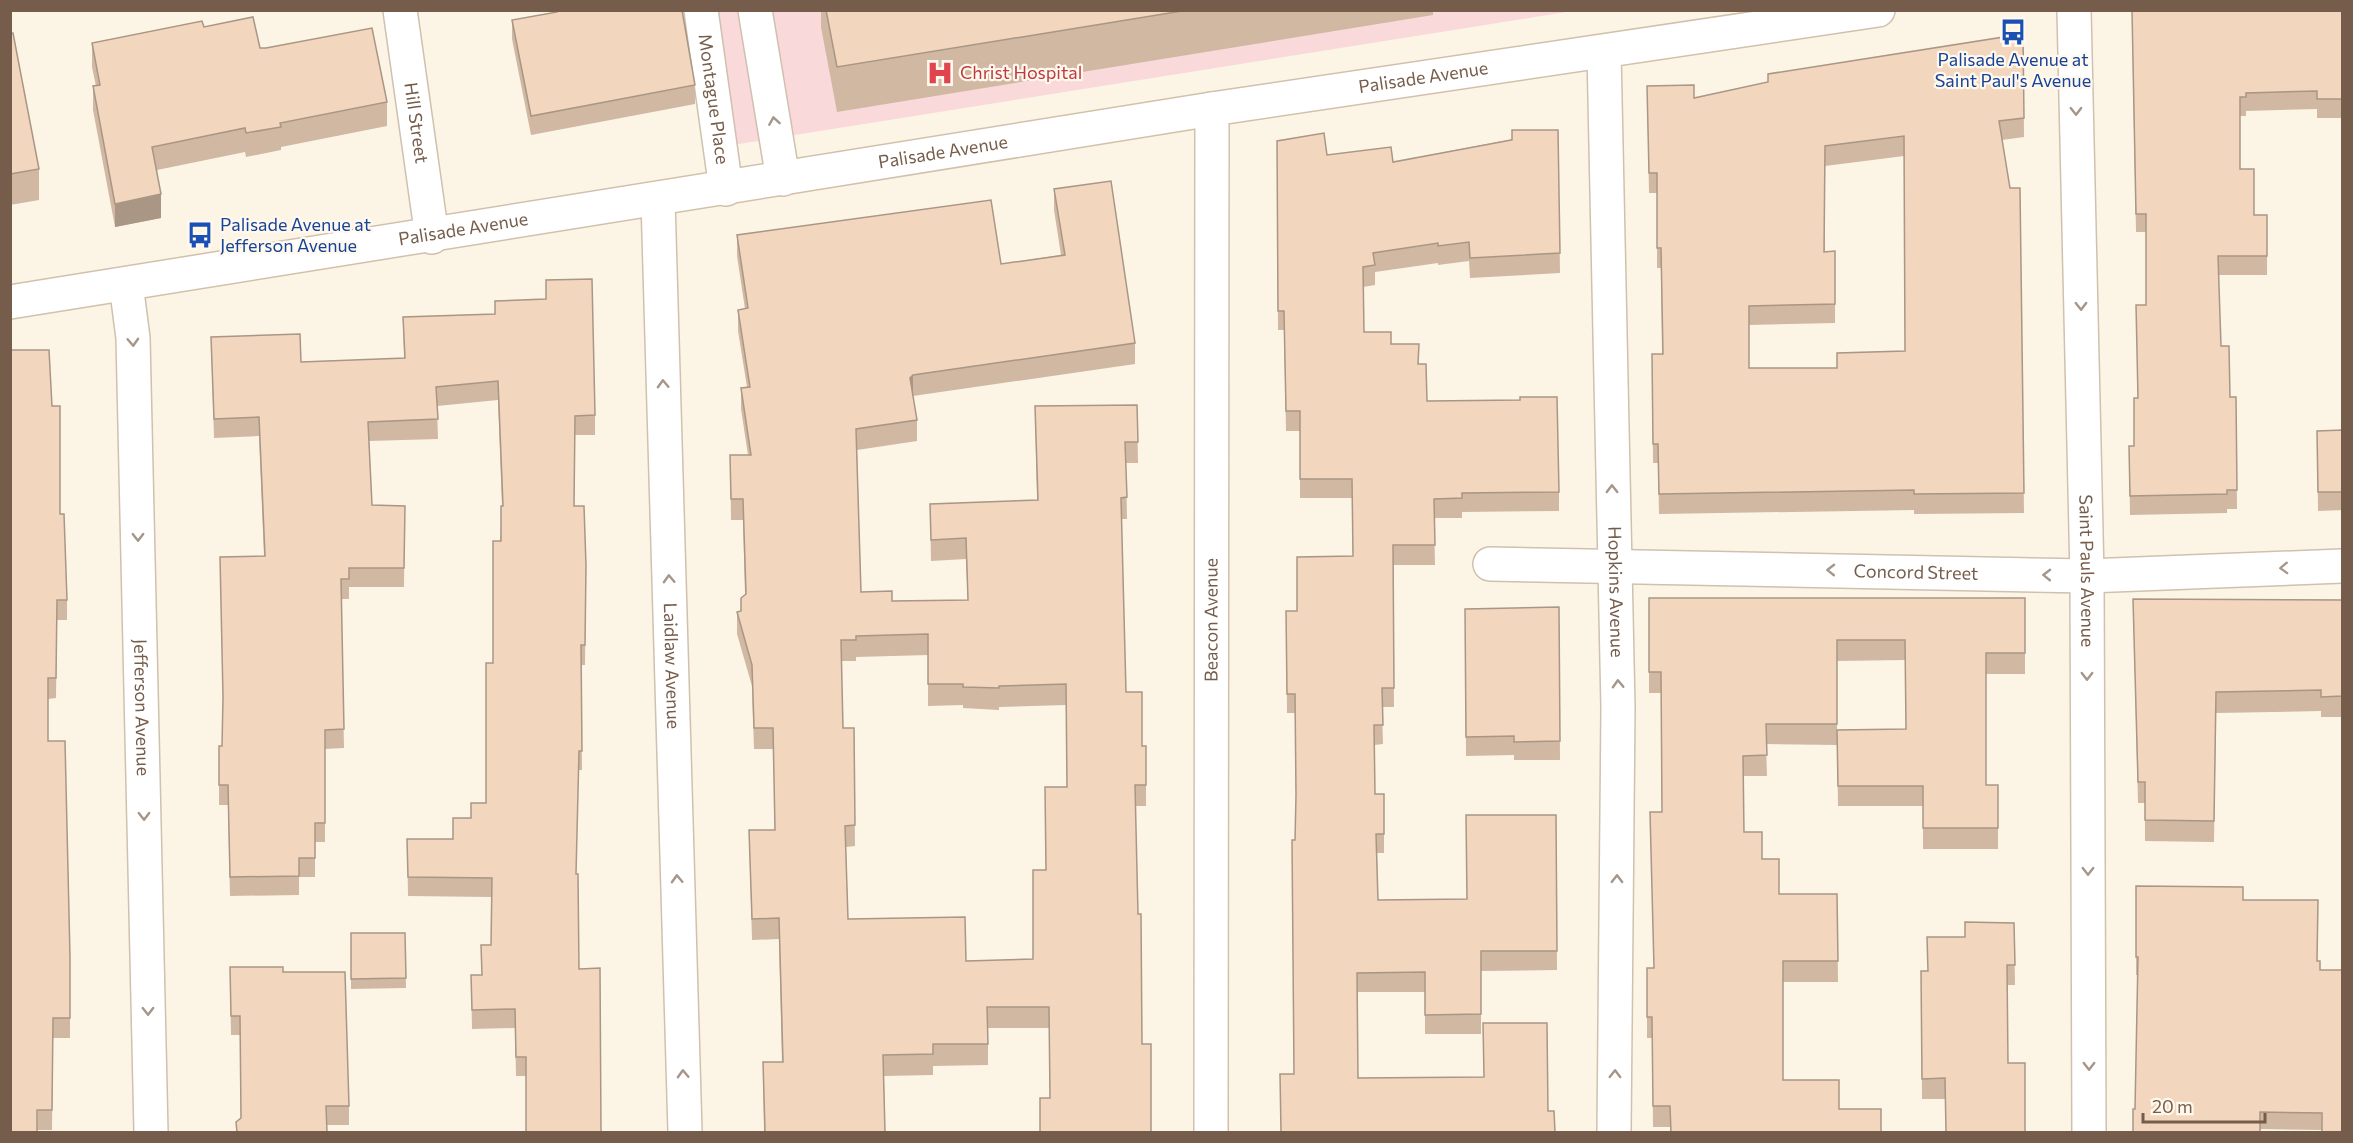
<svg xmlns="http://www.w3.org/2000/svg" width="2353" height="1143" viewBox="0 0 2353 1143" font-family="Commissioner,sans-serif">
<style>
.medical{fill:#fad9db}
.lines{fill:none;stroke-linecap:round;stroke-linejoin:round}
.street-casing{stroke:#d0c0af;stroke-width:36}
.secondary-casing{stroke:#d3c0ac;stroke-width:36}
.street{stroke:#fff;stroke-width:33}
.secondary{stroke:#fff;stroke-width:33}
.wall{fill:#d0b8a3;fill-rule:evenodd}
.shaded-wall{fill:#a99685}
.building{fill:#f2d6be;stroke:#a99685;stroke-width:1.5;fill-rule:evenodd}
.oneway{stroke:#a6968a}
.labels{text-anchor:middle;stroke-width:4.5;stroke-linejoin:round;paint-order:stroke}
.transit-label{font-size:18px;fill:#164399;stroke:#fff9ed}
.health-label{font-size:18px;fill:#be3a42;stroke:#fff9ed;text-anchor:start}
.street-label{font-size:18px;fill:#765d4b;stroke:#fff9ed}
</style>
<rect width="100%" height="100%" fill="#fcf5e6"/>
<path class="medical" d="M 685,10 L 1573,11 L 707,149 Z"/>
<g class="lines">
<g class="street-casing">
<g id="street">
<path id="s1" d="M 400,10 L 432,237"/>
<path id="s2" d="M 701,10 L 726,189"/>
<path d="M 755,10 L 783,179"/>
<path id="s3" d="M 2074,10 L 2087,576 L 2089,1132"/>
<path id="s4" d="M 1604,52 L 1618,708 L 1614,1132"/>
<path id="s5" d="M 658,200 L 685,1132"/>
<path id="s6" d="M 126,284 L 133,338 L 151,1132"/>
<path id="s7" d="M 1490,564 L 2087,576 L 2342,566"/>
<path id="s8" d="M 1211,1132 L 1212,109"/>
</g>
</g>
<g class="secondary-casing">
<g id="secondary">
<path id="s9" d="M 10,302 L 1212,109 L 1878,10"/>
</g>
</g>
<use href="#street" class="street"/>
<use href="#secondary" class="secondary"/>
</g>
<g class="wall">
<path d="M 555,10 L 682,10 L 695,85 L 695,104 L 531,135 L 512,39 L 512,20 L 555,12 Z"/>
<path d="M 821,10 L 1433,10 L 1433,15 L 837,112 L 821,27 Z"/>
<path d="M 2343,10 L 2343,118 L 2317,118 L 2317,109 L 2246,111 L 2246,116 L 2240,116 L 2240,169 L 2254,215 L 2267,215 L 2267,275 L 2218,275 L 2221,346 L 2230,397 L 2236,397 L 2237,509 L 2227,509 L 2227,513 L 2130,515 L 2129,446 L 2134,446 L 2146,305 L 2146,232 L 2136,232 L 2132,28 Z"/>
<path d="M 204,27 L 260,48 L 387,102 L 387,126 L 281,147 L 281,150 L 246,157 L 245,152 L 157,170 L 161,218 L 115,227 L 93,110 L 93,86 L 96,86 L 92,67 L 92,43 Z"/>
<path d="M 10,33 L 39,169 L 39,200 L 10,205 Z"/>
<path d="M 2023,34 L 2024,137 L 2002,140 L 2010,188 L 2020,188 L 2024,513 L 1914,514 L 1914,510 L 1659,514 L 1658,463 L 1653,463 L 1652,354 L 1662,354 L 1661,268 L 1657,268 L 1657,193 L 1649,193 L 1647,86 L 1694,98 ZM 1904,156 L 1905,351 L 1837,353 L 1837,368 L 1749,368 L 1749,325 L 1835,323 L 1835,251 L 1825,252 L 1825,166 Z"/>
<path d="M 1558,130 L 1560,273 L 1470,278 L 1469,261 L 1438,265 L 1438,263 L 1375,272 L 1375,285 L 1363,287 L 1364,332 L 1391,344 L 1419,364 L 1427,401 L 1559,492 L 1559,511 L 1462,512 L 1462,518 L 1434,518 L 1435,565 L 1393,565 L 1394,707 L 1382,707 L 1383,744 L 1374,745 L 1375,794 L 1384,794 L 1384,853 L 1377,853 L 1378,900 L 1467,899 L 1556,815 L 1557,970 L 1481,971 L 1481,1034 L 1425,1034 L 1425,992 L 1357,992 L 1358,1078 L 1548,1111 L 1555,1132 L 1294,1074 L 1295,840 L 1296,801 L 1295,713 L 1287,713 L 1286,611 L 1297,611 L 1353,556 L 1352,498 L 1300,498 L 1300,431 L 1286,431 L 1284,330 L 1278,330 L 1277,141 L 1327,155 L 1393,162 Z"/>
<path d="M 1054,189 L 1135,343 L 1135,364 L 913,396 L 917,420 L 917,441 L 857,450 L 861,592 L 892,601 L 968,600 L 966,559 L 931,561 L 930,504 L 1037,500 L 1035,406 L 1137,405 L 1138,463 L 1126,463 L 1127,519 L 1121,519 L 1126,692 L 1142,746 L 1146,746 L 1146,806 L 1136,806 L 1050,1098 L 1049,1028 L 988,1028 L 988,1065 L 933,1066 L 933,1075 L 884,1076 L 885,1132 L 764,1132 L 763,1062 L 782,1062 L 779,939 L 752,940 L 749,830 L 775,830 L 774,783 L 773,749 L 754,749 L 752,686 L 737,634 L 737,612 L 741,611 L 745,594 L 743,520 L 731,520 L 730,455 L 748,455 L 741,409 L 741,388 L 747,387 L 738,331 L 738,310 L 745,309 L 737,256 L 737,235 L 1001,264 L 1061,255 L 1054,210 ZM 928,655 L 928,706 L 963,705 L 963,708 L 999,710 L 999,707 L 1066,705 L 1067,787 L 1046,870 L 1033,959 L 966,961 L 848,919 L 846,847 L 855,846 L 854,728 L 843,728 L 841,661 L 856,661 L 856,657 Z"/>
<path d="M 403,317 L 595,415 L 595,435 L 575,435 L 574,506 L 586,565 L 585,665 L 581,665 L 582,770 L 579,770 L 526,1076 L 516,1076 L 515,1028 L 472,1029 L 471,975 L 482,975 L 491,945 L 491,897 L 408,896 L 407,839 L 453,839 L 471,818 L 486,803 L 493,663 L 502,506 L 498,400 L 437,406 L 438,439 L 369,441 L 372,505 L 405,506 L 404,587 L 349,587 L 349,599 L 341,599 L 344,748 L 325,749 L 325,842 L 315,842 L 315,877 L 299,877 L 299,895 L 230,896 L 228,805 L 219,805 L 219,746 L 222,746 L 264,556 L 259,436 L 214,438 L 211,337 L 301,362 L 404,358 Z"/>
<path d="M 52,406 L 67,600 L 67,620 L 57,620 L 56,698 L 48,699 L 48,741 L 70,957 L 70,1038 L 53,1038 L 52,1130 L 37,1130 Z"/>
<path d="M 2343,430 L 2343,510 L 2318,511 L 2317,431 Z"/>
<path d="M 1649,598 L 2025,598 L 2025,674 L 1986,674 L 1986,785 L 1998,785 L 1998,849 L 1923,849 L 1923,806 L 1838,806 L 1837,745 L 1766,744 L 1767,776 L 1744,776 L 1744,832 L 1762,859 L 1779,894 L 1837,894 L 1838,982 L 1783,982 L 1783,1080 L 1881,1132 L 1670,1132 L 1670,1127 L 1653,1127 L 1652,1038 L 1647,1038 L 1647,989 L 1654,968 L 1650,812 L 1662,812 L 1661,693 L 1649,693 ZM 1905,660 L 1906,729 L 1837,730 L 1837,661 Z"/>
<path d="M 2133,599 L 2343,600 L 2343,717 L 2321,717 L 2321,711 L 2216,713 L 2214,842 L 2145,841 L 2145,803 L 2138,803 Z"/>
<path d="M 1559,607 L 1560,760 L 1514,760 L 1514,755 L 1466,756 L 1465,609 Z"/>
<path d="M 2136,886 L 2243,900 L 2317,961 L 2320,961 L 2322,1130 L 2260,1129 L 2135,1109 L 2138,975 L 2136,975 Z"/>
<path d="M 2014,923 L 2015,985 L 2007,985 L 1945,1099 L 1922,1099 L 1921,971 L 1927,971 L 1965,937 Z"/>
<path d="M 351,933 L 405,933 L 406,988 L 351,989 Z"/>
<path d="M 230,967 L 283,972 L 349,1106 L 349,1125 L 326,1125 L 327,1132 L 236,1132 L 236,1122 L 241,1118 L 240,1035 L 231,1035 Z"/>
</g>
<g class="shaded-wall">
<path d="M 161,194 L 161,218 L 115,227 L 115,204 Z"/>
<path d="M 913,375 L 913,396 L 910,378 Z"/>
</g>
<g class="building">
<path d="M 556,10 L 682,10 L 695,85 L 531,116 L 512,20 L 557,12 Z"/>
<path d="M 826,10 L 1188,10 L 837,67 Z"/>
<path d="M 2132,10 L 2343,10 L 2343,99 L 2317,99 L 2317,91 L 2246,93 L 2246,97 L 2240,97 L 2240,169 L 2254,169 L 2254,215 L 2267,215 L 2267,256 L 2218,256 L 2221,346 L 2229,346 L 2230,397 L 2236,397 L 2237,490 L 2227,490 L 2227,494 L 2130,496 L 2129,446 L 2134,446 L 2134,398 L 2138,398 L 2136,305 L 2146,305 L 2146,214 L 2136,214 Z"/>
<path d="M 253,17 L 260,48 L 266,48 L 372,28 L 387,102 L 280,123 L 281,127 L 246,133 L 245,128 L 152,147 L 161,194 L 115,204 L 93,86 L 100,85 L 92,43 L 202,21 L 204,27 Z"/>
<path d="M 10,33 L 13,33 L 39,169 L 10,174 Z"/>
<path d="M 2023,34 L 2024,118 L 1999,121 L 2010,188 L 2020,188 L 2024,493 L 1914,494 L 1914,490 L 1659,494 L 1658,444 L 1653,444 L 1652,354 L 1663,354 L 1661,248 L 1657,248 L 1657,173 L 1649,173 L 1647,86 L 1694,85 L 1694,98 L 1768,82 L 1768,74 ZM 1904,136 L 1905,351 L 1837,353 L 1837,368 L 1749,368 L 1749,306 L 1835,304 L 1835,251 L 1824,252 L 1825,146 Z"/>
<path d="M 1512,130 L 1558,130 L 1560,253 L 1470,258 L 1469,242 L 1438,246 L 1438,243 L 1373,253 L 1375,265 L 1363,267 L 1364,332 L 1391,332 L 1391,344 L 1419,344 L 1418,364 L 1426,364 L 1427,401 L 1520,400 L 1520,397 L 1557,397 L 1559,492 L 1462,493 L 1462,498 L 1434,499 L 1435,545 L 1393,545 L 1394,688 L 1382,688 L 1383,725 L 1374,725 L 1375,794 L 1384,794 L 1384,834 L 1376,834 L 1378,900 L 1467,899 L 1466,815 L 1556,815 L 1557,951 L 1481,951 L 1481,1014 L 1425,1015 L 1425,972 L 1357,973 L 1358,1078 L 1484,1077 L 1483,1023 L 1547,1023 L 1548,1111 L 1554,1111 L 1555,1132 L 1281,1132 L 1280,1074 L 1294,1074 L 1292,840 L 1295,840 L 1296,795 L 1295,694 L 1287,694 L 1286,611 L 1297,611 L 1297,557 L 1353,556 L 1352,479 L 1300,479 L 1300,411 L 1286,411 L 1284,311 L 1278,311 L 1277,141 L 1324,133 L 1327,155 L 1391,147 L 1393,162 L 1512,140 Z"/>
<path d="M 1111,181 L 1135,343 L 913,375 L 910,378 L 917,420 L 856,429 L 861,592 L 892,591 L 892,601 L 968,600 L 966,538 L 931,540 L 930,504 L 1038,500 L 1035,406 L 1137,405 L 1138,442 L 1125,442 L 1127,497 L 1121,498 L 1126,692 L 1142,692 L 1142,746 L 1146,746 L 1146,785 L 1135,785 L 1138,914 L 1141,914 L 1142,1044 L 1151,1044 L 1151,1132 L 1040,1132 L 1040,1098 L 1050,1098 L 1049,1007 L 987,1007 L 988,1044 L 933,1044 L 933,1054 L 883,1055 L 885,1132 L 765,1132 L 763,1062 L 783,1062 L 779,918 L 752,919 L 749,830 L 775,830 L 773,728 L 754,728 L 752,665 L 737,612 L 741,611 L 741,598 L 746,594 L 743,499 L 731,499 L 730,455 L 751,455 L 741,388 L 750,387 L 738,310 L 748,308 L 737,235 L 991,200 L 1001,264 L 1065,255 L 1054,189 ZM 928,634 L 928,684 L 963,684 L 963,687 L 999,688 L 999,686 L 1066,684 L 1067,787 L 1045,787 L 1046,870 L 1033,870 L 1033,959 L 966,961 L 965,917 L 848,919 L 845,826 L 855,825 L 854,728 L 843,728 L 841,640 L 856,640 L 856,636 Z"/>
<path d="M 592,279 L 595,415 L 575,416 L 574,506 L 584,506 L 586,565 L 585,645 L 581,645 L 582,751 L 579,751 L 576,874 L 578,874 L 579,969 L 600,968 L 601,1132 L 526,1132 L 526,1057 L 516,1057 L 515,1009 L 472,1010 L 471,975 L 482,975 L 481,945 L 491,945 L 492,878 L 408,877 L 407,839 L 453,839 L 453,818 L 471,818 L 471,803 L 486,803 L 486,663 L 493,663 L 493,541 L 501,541 L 501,506 L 503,506 L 498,381 L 436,387 L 438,419 L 368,422 L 372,505 L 405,506 L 404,568 L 349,568 L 349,579 L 341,579 L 344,729 L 325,730 L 325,823 L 315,823 L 315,858 L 299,858 L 299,876 L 230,877 L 228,785 L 219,785 L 219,746 L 222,746 L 223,697 L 220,557 L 265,556 L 259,417 L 214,419 L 211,337 L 300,334 L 301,362 L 405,358 L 403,317 L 495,314 L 495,301 L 546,299 L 546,280 Z"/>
<path d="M 10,350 L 49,350 L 52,406 L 60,406 L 60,514 L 64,514 L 67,600 L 57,600 L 56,678 L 48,678 L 48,741 L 65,741 L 70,957 L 70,1018 L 53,1018 L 52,1110 L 37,1110 L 37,1132 L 10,1132 Z"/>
<path d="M 2343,430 L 2343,492 L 2318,492 L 2317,431 Z"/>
<path d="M 1649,598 L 2025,598 L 2025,653 L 1986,653 L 1986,785 L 1998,785 L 1998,828 L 1923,828 L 1923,786 L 1838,786 L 1837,730 L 1906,729 L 1905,640 L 1837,640 L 1837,724 L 1766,724 L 1767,755 L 1743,756 L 1744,832 L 1762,832 L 1762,859 L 1779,859 L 1779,894 L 1837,894 L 1838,961 L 1783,961 L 1783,1080 L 1839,1080 L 1839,1109 L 1881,1109 L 1881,1132 L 1671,1132 L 1670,1106 L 1653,1106 L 1652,1017 L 1647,1017 L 1647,968 L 1654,968 L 1650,812 L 1662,812 L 1661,672 L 1649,672 Z"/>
<path d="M 2133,599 L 2343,600 L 2343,696 L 2321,697 L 2321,690 L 2216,692 L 2214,821 L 2145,820 L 2145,782 L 2138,782 Z"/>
<path d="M 1559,607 L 1560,741 L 1514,742 L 1514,736 L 1466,737 L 1465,609 Z"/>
<path d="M 2136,886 L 2243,887 L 2243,900 L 2318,900 L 2317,961 L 2320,961 L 2320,970 L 2343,970 L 2343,1132 L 2322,1132 L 2322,1113 L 2260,1112 L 2260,1132 L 2133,1132 L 2133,1109 L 2135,1109 L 2138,957 L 2136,957 Z"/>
<path d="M 1965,922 L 2014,923 L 2015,965 L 2007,965 L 2008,1063 L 2025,1063 L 2025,1132 L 1946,1132 L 1945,1078 L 1922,1079 L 1921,971 L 1928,971 L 1927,937 L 1965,937 Z"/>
<path d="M 351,933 L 405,933 L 406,978 L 351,979 Z"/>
<path d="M 230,967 L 283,967 L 283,972 L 345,972 L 349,1106 L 326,1106 L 327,1132 L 237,1132 L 236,1122 L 241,1118 L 240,1016 L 231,1016 Z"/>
</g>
<defs><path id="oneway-chevron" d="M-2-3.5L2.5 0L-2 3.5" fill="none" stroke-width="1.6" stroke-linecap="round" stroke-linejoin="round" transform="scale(1.5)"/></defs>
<g class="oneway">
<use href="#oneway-chevron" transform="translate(2076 111) rotate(89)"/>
<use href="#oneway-chevron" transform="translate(774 121) rotate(-99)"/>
<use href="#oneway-chevron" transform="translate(2081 306) rotate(89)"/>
<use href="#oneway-chevron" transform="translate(133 342) rotate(87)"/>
<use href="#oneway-chevron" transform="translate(663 384) rotate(-92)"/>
<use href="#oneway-chevron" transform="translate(1612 489) rotate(-91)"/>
<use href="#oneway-chevron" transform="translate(138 537) rotate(89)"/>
<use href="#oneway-chevron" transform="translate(2284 568) rotate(178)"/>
<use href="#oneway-chevron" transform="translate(1831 570) rotate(-179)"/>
<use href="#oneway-chevron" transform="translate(2047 575) rotate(-179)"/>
<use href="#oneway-chevron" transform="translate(669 579) rotate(-92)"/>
<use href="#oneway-chevron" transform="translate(2087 676) rotate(90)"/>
<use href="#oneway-chevron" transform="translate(1618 684) rotate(-92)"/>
<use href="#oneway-chevron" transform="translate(144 816) rotate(89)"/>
<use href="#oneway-chevron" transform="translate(2088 871) rotate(90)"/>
<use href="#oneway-chevron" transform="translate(677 879) rotate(-92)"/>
<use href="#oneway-chevron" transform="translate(1617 879) rotate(-89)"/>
<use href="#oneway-chevron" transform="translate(148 1011) rotate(89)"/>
<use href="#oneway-chevron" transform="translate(2089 1066) rotate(90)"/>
<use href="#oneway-chevron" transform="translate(683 1074) rotate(-92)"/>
<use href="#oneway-chevron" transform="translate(1615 1074) rotate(-89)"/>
</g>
<defs>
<g id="bus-bare" transform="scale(2.07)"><path d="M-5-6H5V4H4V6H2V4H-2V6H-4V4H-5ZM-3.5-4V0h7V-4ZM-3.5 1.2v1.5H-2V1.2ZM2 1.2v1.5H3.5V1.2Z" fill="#1a4fb4" stroke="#fff9ed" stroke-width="2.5" paint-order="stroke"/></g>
<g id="hospital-bare" transform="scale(2.07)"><path d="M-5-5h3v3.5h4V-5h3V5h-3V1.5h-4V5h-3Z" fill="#e0444e" stroke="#fff9ed" stroke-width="2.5" paint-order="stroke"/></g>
</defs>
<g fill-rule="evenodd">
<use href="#bus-bare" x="2013" y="32"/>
<use href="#hospital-bare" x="940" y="73"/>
<use href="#bus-bare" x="200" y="235"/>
</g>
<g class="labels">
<g class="transit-label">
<text x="2013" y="66">Palisade Avenue at<tspan x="2013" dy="21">Saint Paul's Avenue</tspan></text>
<text x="220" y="231" text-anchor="start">Palisade Avenue at<tspan x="220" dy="21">Jefferson Avenue</tspan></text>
</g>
<g class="health-label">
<text x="960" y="79">Christ Hospital</text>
</g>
<g class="street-label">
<text dy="6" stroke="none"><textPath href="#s9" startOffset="1431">Palisade Avenue</textPath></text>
<text dy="6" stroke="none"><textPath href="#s2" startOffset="90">Montague Place</textPath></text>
<text dy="6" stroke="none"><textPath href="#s1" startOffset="114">Hill Street</textPath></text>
<text dy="6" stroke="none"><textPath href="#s9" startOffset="945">Palisade Avenue</textPath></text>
<text dy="6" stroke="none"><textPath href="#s9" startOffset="459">Palisade Avenue</textPath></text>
<text dy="6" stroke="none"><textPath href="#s3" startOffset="561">Saint Pauls Avenue</textPath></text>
<text dy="6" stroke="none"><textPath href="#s7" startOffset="426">Concord Street</textPath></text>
<text dy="6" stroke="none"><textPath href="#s4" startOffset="540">Hopkins Avenue</textPath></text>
<text dy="6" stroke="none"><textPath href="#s8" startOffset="512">Beacon Avenue</textPath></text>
<text dy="6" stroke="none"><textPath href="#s5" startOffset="466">Laidlaw Avenue</textPath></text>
<text dy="6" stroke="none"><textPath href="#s6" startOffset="424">Jefferson Avenue</textPath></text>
</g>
</g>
<rect width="2353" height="1143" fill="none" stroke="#765d4b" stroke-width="24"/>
<path d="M2143 1113v9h122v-9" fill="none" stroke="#765d4b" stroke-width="3"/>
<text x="2152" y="1113" font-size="18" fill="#765d4b" stroke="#fff9ed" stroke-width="4.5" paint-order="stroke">20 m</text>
</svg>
